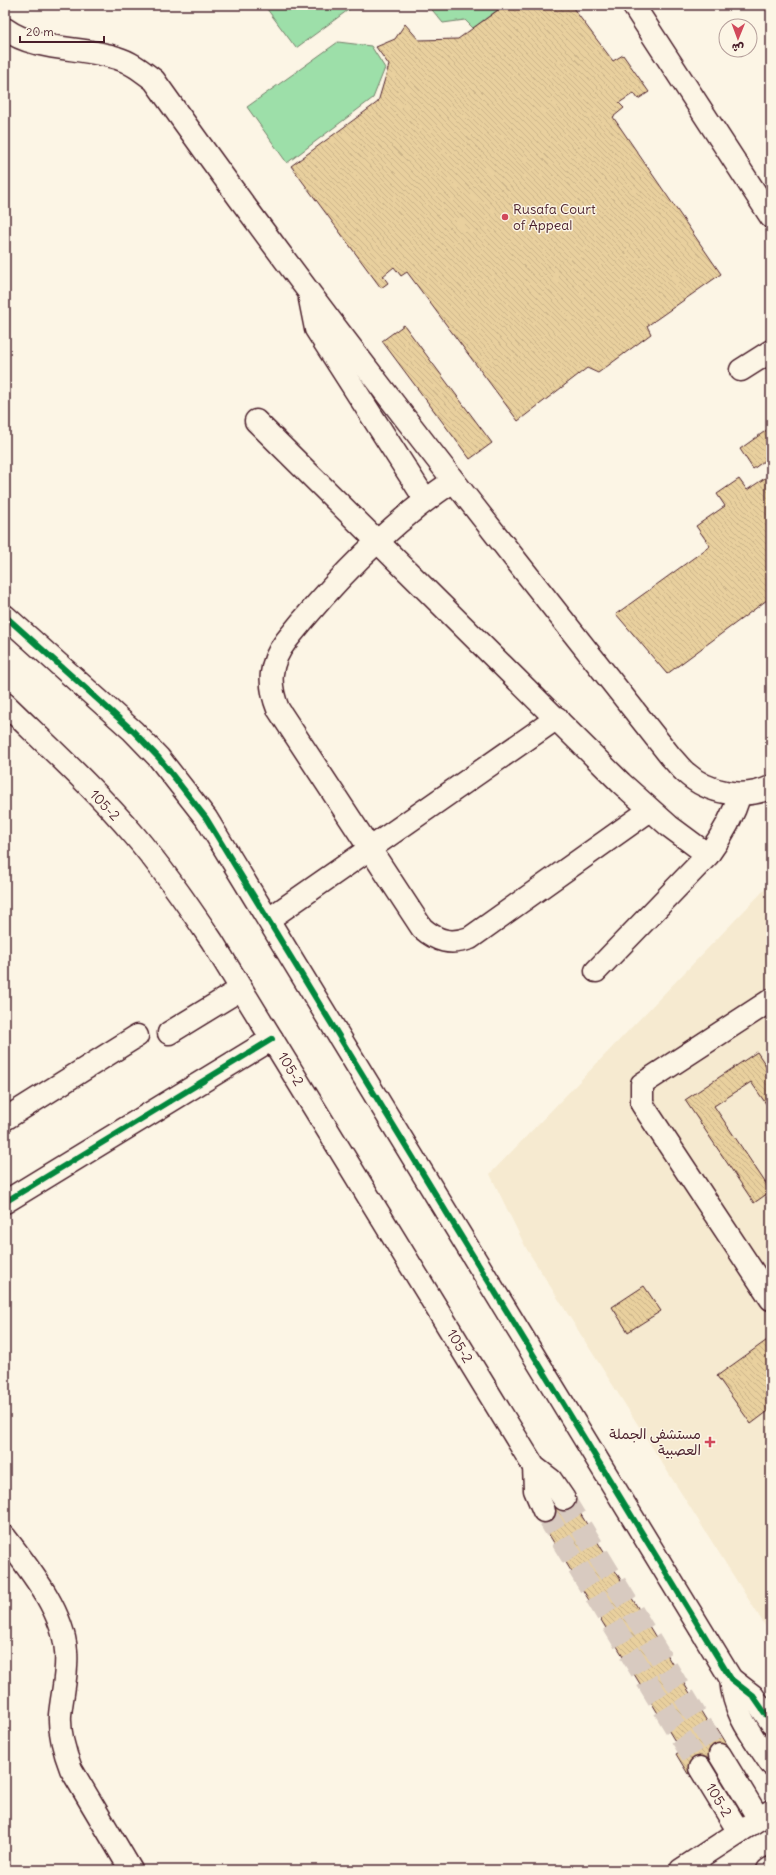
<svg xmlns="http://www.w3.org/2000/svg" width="776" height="1875" viewBox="0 0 776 1875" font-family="Delius,'Playpen Sans Arabic',sans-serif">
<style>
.built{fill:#f6ead0}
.grass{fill:#9ddfa9;stroke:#747f6a}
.building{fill:url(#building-back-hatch);stroke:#4a1f2b}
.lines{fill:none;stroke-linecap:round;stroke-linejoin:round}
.minor-tunnel{stroke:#d8cac0;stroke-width:22;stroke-dasharray:22 11;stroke-linecap:butt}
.minor-casing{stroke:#4a1f2b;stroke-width:25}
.major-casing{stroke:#4a1f2b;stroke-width:25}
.minor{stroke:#fcf5e5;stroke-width:22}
.major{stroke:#fcf5e5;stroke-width:22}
.cycleway-casing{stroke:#fcf5e5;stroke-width:8}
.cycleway{stroke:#00873e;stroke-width:6}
.poi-dot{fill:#d1495b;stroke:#fcf5e5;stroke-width:1.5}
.labels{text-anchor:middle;stroke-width:3;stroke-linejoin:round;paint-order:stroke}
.poi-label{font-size:14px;fill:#4a1f2b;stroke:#fcf5e5;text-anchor:start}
.street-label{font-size:14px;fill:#4a1f2b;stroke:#fcf5e5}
</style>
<defs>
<pattern id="building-back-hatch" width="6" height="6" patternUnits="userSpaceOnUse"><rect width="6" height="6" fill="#e9d09e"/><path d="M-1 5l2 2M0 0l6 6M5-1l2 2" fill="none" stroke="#c9b288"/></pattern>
</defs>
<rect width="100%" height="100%" fill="#fcf5e5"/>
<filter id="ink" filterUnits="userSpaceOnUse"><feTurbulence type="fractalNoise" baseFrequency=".025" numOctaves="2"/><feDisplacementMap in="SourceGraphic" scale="8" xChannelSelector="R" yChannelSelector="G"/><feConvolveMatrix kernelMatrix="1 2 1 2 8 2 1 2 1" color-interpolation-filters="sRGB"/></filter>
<g filter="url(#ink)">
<path class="built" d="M 771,883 L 771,1635 L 526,1248 L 490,1174 Z"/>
<g class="grass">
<path d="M 264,5 L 355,5 L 296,48 Z"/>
<path d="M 428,5 L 504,5 L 473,28 L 465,20 L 443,23 Z"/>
<path d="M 338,42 L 371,46 L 385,68 L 373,98 L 287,163 L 247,107 Z"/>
</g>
<g class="building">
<path d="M 505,5 L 577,5 L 573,8 L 613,61 L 623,55 L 649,92 L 638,99 L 634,93 L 619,103 L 624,108 L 613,117 L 721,274 L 647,326 L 651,334 L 598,373 L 587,368 L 518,421 L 407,272 L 401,276 L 394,267 L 383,276 L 388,283 L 381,288 L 291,166 L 378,102 L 389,65 L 376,47 L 395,39 L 405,24 L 419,40 L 458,39 Z"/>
<path d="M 404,325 L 492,443 L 470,459 L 382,341 Z"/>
<path d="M 771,427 L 771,456 L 753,469 L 740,449 Z"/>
<path d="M 771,474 L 771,597 L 667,674 L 616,614 L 710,546 L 696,526 L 725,506 L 717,494 L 739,479 L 747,490 Z"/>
<path d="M 757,1052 L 771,1073 L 771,1111 L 751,1082 L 714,1106 L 771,1191 L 754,1203 L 685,1100 Z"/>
<path d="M 644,1286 L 661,1311 L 628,1332 L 612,1307 Z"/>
<path d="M 770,1338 L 771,1409 L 751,1424 L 717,1376 Z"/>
<path d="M 569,1495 L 713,1731 L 717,1728 L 730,1749 L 688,1774 L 676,1754 L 681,1751 L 537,1515 Z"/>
</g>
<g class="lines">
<g class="minor-tunnel">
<path d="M 564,1499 L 720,1755"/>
<path d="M 544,1511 L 700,1768"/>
</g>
<g class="minor-casing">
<g id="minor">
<path d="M 633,5 L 771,217"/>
<path d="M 5,29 C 37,52 81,46 117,58 C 131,62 142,71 154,80 C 318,312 495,534 671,757 C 676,762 681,769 686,773 C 708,793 744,800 771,787"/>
<path d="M 310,299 L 316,329 L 425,499"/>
<path d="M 741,370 L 771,351"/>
<path d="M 256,421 L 621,783 L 669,826 L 708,855"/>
<path d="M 453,481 C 389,524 334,581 286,641 C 269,663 268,684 278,709 L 422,928 C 437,941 450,945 470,938 L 650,810"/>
<path d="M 5,616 L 133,731 L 159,758 L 206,818 L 731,1679 L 753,1696 L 771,1722"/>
<path d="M 5,704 C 49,747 95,789 135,836 C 163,869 188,905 212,941 L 534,1467 L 551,1480 L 564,1499"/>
<path d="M 269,919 L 557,718"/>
<path d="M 596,971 L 708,855 C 722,836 733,817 740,794"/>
<path d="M 771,1000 L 642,1084 L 642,1104 L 771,1299"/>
<path d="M 169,1033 L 241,989"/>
<path d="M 5,1119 L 137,1036"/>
<path d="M 5,1202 L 272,1039"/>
<path d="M 534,1467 L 535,1490 L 544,1511"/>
<path d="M 5,1537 C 29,1569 63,1610 66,1651 C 68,1673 62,1694 60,1715 C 59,1734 64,1751 71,1769 L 131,1870"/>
<path d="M 731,1679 C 734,1715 752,1735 771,1764"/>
<path d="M 720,1755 L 759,1819"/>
<path d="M 700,1768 L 739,1832"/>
</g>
</g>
<g class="major-casing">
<g id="major">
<path d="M 681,1870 L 771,1811"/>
<path d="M 768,1870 L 771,1868"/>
</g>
</g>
<use href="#minor" class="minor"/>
<use href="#major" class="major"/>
<g class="cycleway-casing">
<g id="cycleway">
<path d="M 5,616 L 133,731 L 159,758 L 206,818 L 731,1679 L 753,1696 L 771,1722"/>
<path d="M 5,1202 L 272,1039"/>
</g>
</g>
<use href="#cycleway" class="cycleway"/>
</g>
</g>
<g class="poi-dot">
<circle cx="505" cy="217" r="4"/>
<path d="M708 1436h4v4h4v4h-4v4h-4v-4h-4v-4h4z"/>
</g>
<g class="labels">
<g class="poi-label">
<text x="513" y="214">Rusafa Court<tspan x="513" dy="16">of Appeal</tspan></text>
<text x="701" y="1439" text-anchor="end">مستشفى الجملة<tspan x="701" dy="16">العصبية</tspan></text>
</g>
<g class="street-label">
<text transform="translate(105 805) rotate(47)" y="5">105-2</text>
<text transform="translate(291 1069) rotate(59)" y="5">105-2</text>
<text transform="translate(460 1346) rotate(59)" y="5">105-2</text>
<text transform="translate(719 1800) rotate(59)" y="5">105-2</text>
</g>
</g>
<rect width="776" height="1875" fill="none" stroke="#fcf5e5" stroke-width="20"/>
<rect x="10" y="10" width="756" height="1855" fill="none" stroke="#4a1f2b" stroke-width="1.5" filter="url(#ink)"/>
<g transform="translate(738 38) rotate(181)"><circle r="19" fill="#fcf5e5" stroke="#b59f9b"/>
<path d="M0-3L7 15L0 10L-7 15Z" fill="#d1495b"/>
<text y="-6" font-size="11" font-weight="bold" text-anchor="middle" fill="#4a1f2b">ش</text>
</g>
<path d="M20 36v6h84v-6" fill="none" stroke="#4a1f2b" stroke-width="2"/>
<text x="26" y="36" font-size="12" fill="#4a1f2b" stroke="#fcf5e5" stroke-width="3" paint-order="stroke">20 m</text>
</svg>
